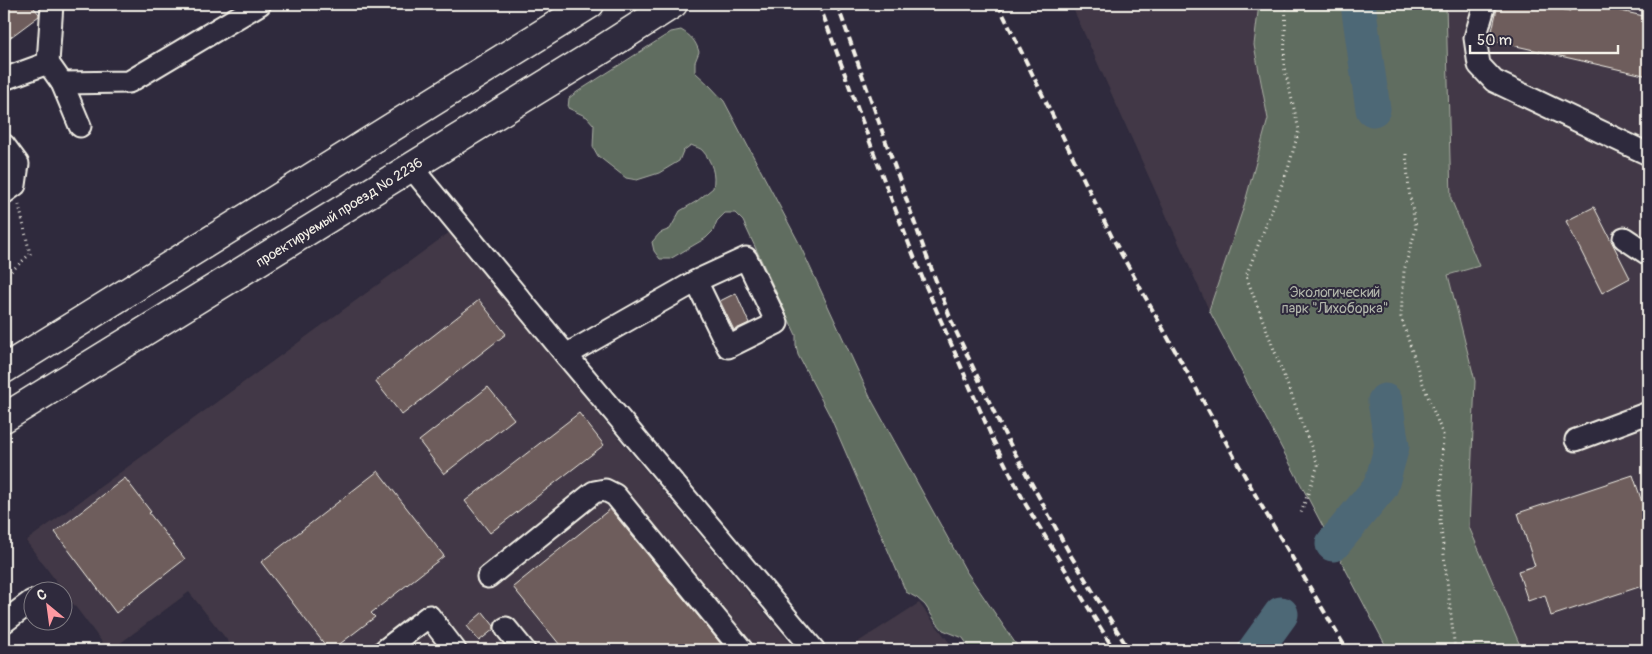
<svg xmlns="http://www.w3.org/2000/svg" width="1652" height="654" viewBox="0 0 1652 654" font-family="Pangolin,sans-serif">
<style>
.built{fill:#423946}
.green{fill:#616d61;stroke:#aaafa4}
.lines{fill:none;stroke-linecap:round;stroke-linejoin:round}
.river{stroke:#4e6776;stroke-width:35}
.building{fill:#6e5d5b;stroke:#f4f1e8}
.minor-casing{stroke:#f4f1e8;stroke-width:25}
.major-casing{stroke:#f4f1e8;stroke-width:31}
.path{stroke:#f4f1e8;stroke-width:3;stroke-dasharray:1 4;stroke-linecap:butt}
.minor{stroke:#2f2a3d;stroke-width:21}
.major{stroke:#2f2a3d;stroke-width:28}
.rail{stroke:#f4f1e8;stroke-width:4;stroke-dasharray:8 4;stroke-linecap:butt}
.labels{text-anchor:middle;stroke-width:4;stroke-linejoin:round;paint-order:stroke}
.street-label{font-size:14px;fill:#f4f1e8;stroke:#2f2a3d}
.park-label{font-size:14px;fill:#b2b6ab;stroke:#2f2a3d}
</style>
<rect width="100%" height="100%" fill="#2f2a3d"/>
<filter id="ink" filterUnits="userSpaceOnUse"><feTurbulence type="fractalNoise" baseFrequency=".02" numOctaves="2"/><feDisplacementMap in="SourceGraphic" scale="10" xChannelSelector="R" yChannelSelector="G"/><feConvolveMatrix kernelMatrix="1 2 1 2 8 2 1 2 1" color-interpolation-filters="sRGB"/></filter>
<g filter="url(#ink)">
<g class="built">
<path d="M 1071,4 L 1259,4 L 1254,45 L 1268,119 L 1243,209 L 1209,310 Z"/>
<path d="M 1446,4 L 1648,4 L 1648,650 L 1522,650 L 1469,527 L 1475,381 L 1448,275 L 1478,266 L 1451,199 Z"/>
<path d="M 450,232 L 619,439 L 796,650 L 235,650 L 189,592 L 111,650 L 108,650 L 26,541 Z"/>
<path d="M 919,603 L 955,650 L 853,650 L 858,642 Z"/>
</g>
<g class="green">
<path d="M 1259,4 L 1446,4 L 1451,199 L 1479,266 L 1448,275 L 1475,381 L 1469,527 L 1522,650 L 1388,650 L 1209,310 L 1243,209 L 1268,119 L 1254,45 Z"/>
<path d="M 681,30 C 691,36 696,41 699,52 L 695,62 L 695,72 L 710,86 L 724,101 L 798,241 L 870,397 L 966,571 L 1020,650 L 971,650 L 963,638 L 943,630 L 936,622 L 925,605 L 917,598 L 906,592 L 830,416 L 798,355 L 796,345 L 796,335 L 743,221 L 735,213 L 725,213 L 717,221 L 713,231 L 706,238 L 670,259 L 660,259 L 654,251 L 652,242 L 660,233 L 670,229 L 680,211 L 697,201 L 713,188 C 716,175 712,161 702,150 C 700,148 695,147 691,145 L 683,151 L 679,161 L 659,173 L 637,180 L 626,178 L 598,156 L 593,147 L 594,125 L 587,117 L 568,108 L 569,98 L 577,92 L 671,32 Z"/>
</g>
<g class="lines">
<g class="river">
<path d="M 1358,4 L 1373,109"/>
<path d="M 1333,544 L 1381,486 L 1392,446 L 1385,401"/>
<path d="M 1255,650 L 1281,614"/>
</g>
</g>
<g class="building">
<path d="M 4,4 L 31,4 L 39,14 L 39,16 L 4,42 Z"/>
<path d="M 1498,4 L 1537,4 L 1570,11 L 1572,4 L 1589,4 L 1648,17 L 1648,76 L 1490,40 Z"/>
<path d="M 1594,207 L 1630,278 L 1602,293 L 1566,221 Z"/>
<path d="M 736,293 L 749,323 L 734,330 L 720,301 Z"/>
<path d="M 479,300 L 506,334 L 402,415 L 375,381 Z"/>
<path d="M 488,387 L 514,419 L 444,474 L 419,441 Z"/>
<path d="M 579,413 L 604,445 L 490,533 L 465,501 Z"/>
<path d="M 378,471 L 444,556 L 371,613 L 375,617 L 332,650 L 329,650 L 261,562 Z"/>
<path d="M 1633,475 L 1648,520 L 1648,584 L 1551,616 L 1545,595 L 1528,601 L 1518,571 L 1535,566 L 1518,513 Z"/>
<path d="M 125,478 L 151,512 L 149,513 L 185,559 L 116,613 L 55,532 Z"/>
<path d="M 610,509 L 726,650 L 564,650 L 513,587 Z"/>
<path d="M 483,612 L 494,626 L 494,629 L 479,641 L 467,626 Z"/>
</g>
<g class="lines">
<g class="minor-casing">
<g id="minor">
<path d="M 1485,4 L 1475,38 L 1479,65 L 1494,81 L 1648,154"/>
<path d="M 48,63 L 52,4"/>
<path d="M 4,79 L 48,63 L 62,83 L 80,126"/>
<path d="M 62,83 L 129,82 L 260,4"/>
<path d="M 4,145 L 18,164 L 15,185 L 4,193"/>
<path d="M 411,167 L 566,355 L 814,650"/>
<path d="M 1624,238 L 1648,254"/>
<path d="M 566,355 L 691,284 L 696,281 L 746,258 L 777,323 L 728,347 L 696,281"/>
<path d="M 1576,440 L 1648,413"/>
<path d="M 488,577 L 594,492 L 605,490 L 615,495 L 742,650"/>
<path d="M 4,622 L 32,601"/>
<path d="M 506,628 L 524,650"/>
<path d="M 385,650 L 429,616 L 455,650"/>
</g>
</g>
<g class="major-casing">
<g id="major">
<path d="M 4,369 L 590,4"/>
<path d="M 4,418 L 603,49 L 673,4"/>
</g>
</g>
<g class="path">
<path d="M 1286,4 L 1284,66 L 1299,130 L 1288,169 L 1246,276 L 1318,465 L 1301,513"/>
<path d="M 1406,154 L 1409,191 L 1416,228 L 1404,271 L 1401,317 L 1420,376 L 1443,435 L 1440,520 L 1455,650"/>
<path d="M 4,278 L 30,254 L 19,205"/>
</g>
<use href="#minor" class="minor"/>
<use href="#major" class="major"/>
<g class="rail">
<path d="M 819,4 L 885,183 L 924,282 L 994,442 L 1026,505 L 1114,650"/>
<path d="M 837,4 L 925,252 L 953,325 L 1004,433 L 1071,556 L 1129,650"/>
<path d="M 998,4 L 1113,239 L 1261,505 L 1347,650"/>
</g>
</g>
</g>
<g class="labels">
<g class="street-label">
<text transform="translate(339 212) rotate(-32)" y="5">проектируемый проезд № 2236</text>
</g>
<g class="park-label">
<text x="1335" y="297">Экологический<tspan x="1335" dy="16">парк "Лихоборка"</tspan></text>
</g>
</g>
<rect width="1652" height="654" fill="none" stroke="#2f2a3d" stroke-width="20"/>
<rect x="10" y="10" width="1632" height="634" fill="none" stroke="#f4f1e8" stroke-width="2" filter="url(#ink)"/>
<g transform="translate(48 606) rotate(331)"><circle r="24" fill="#2f2a3d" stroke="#7e7a81"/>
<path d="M0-4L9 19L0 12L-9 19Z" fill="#ff9aa2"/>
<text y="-8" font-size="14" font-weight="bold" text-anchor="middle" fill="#f4f1e8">С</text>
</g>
<path d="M1470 45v8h148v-8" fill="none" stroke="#f4f1e8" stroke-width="2.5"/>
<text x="1477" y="45" font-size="15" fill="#f4f1e8" stroke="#2f2a3d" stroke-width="4" paint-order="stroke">50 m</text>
</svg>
